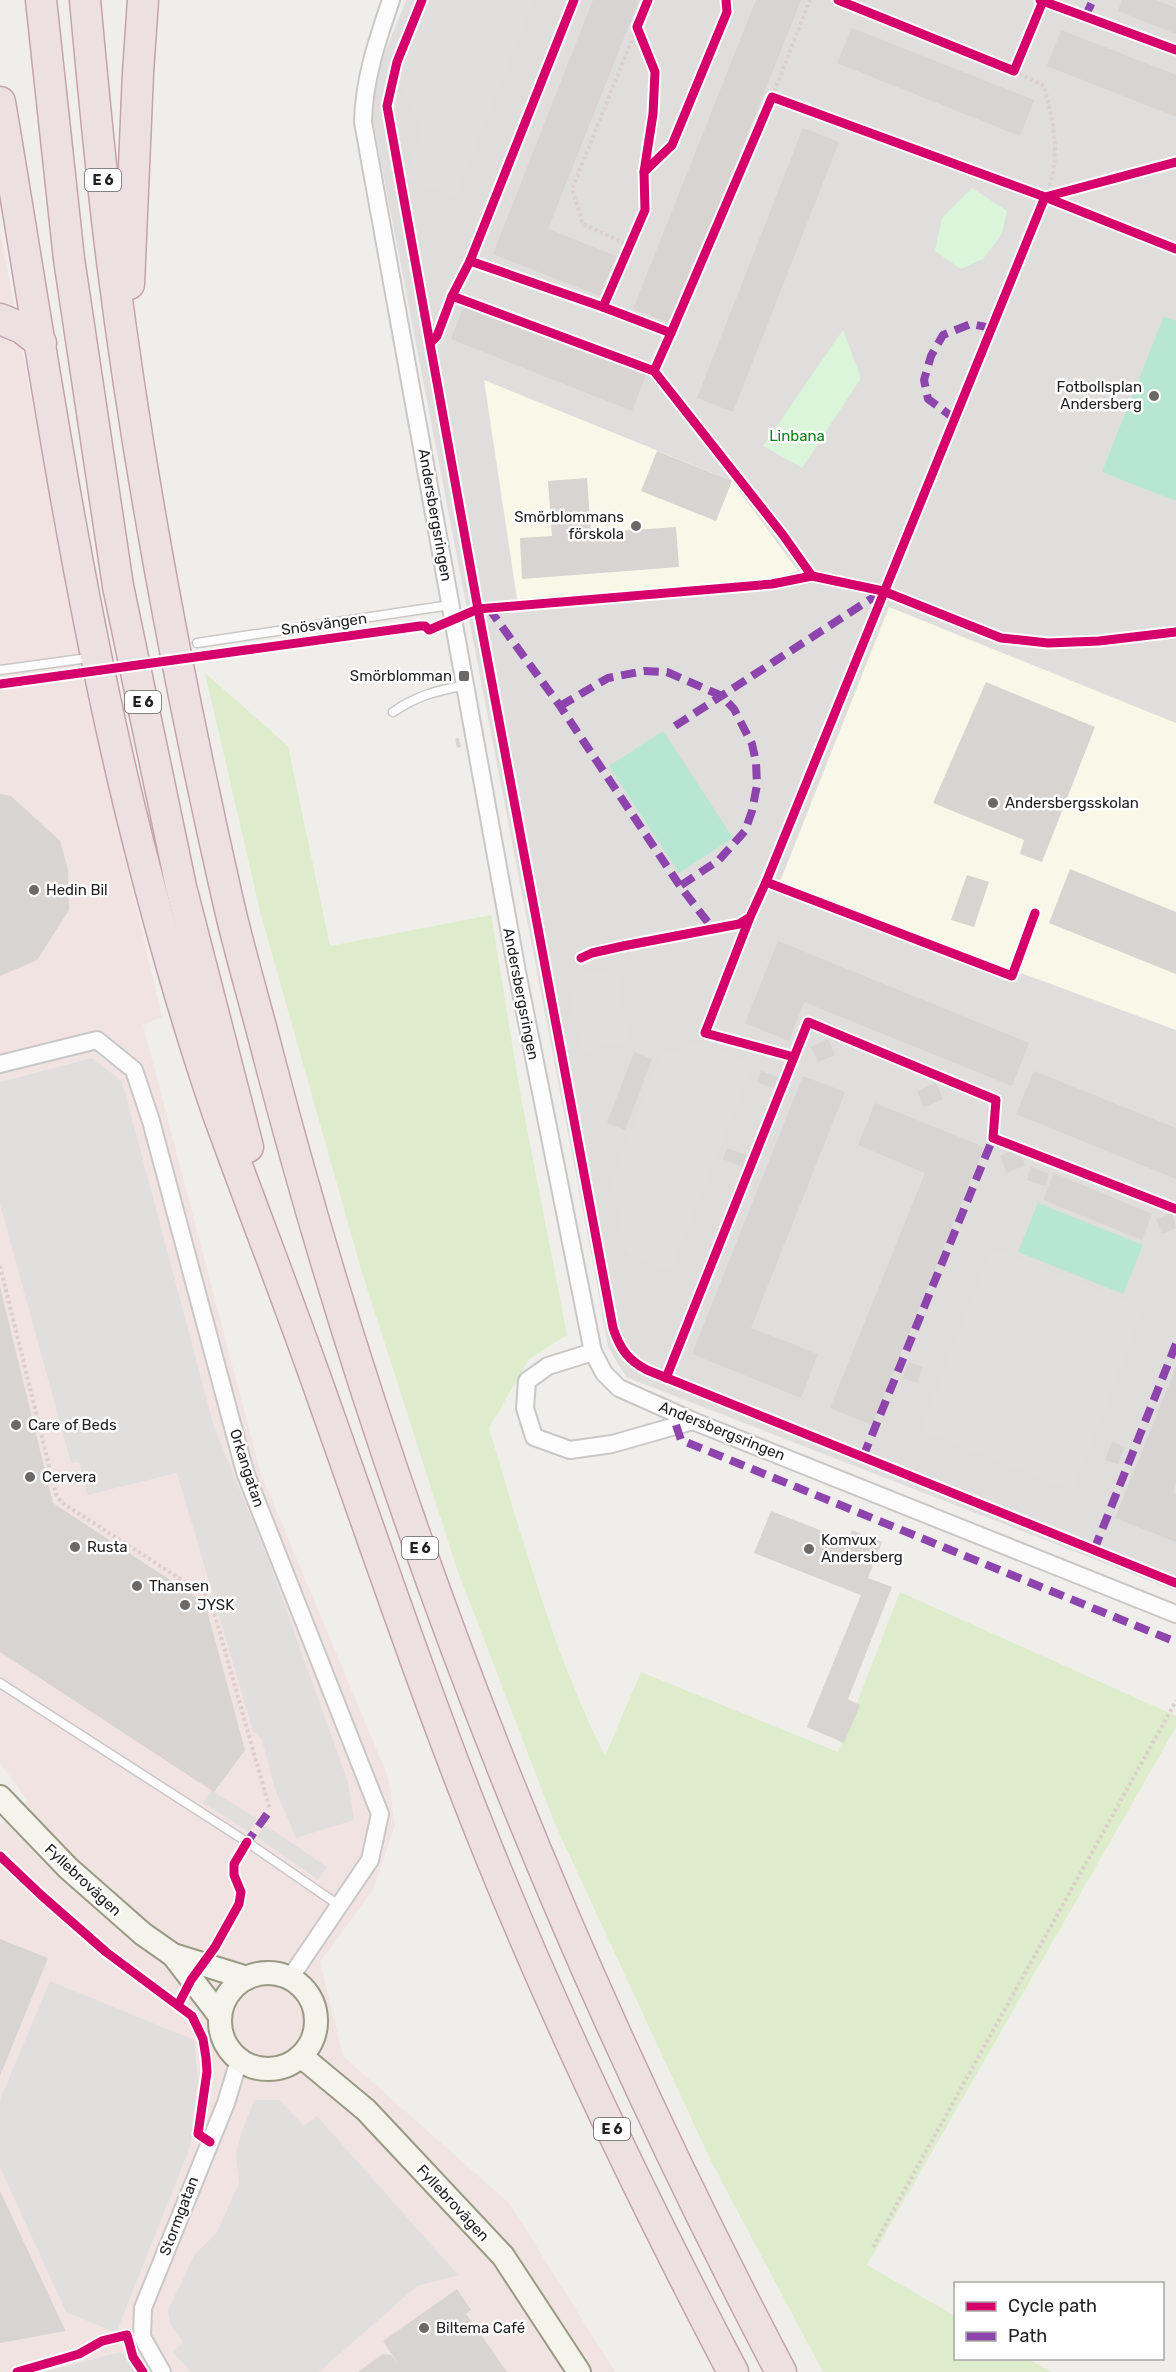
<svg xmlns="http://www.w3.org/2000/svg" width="1176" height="2372" viewBox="0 0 1176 2372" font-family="Rubik,sans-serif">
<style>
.residential{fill:#dfdedc}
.commercial{fill:#f1e3e1}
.education{fill:#f8f7e8}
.grass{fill:#ddeccb}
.park{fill:#daf5da}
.pitch{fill:#b7e6d2}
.parking{fill:#e0dfde}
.building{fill:#d7d4d2}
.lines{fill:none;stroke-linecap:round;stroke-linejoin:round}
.lane-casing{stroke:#c9c8c7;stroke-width:11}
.street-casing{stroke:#c9c8c7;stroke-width:20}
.secondary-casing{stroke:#999a82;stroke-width:26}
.highway-casing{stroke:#c5a2ac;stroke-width:33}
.path{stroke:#dccecd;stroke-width:4;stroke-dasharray:3 3;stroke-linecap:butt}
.lane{stroke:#fdfcfc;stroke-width:8}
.street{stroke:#fdfcfc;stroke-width:16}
.secondary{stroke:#f4f4ed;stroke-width:22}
.highway{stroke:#ece0e2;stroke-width:30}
.quiet{stroke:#8e44ad;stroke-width:8;stroke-dasharray:15 8;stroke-linecap:butt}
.cycleway-casing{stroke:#fff;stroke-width:13}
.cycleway{stroke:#d6006c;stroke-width:9}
.poi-dot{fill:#6a6968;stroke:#fff;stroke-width:2}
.labels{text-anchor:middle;stroke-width:5;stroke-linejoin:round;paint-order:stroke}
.shield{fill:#fff;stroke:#646464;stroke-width:1.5}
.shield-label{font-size:14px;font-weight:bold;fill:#222}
.poi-label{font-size:15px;fill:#222;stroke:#fff;text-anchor:start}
.park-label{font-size:15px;fill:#0c8416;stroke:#fff}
.street-label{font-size:15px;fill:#222;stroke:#fff}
</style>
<rect width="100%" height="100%" fill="#f0eeeb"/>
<path class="residential" d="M 406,0 L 1176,0 L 1176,1591 L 626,1377 L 608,1347 L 595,1273 L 368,95 Z"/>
<path class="commercial" d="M 0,231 L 86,691 L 162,1017 L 143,1025 L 260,1471 L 388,1777 L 395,1825 L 373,1890 L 320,1962 L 343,2056 L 510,2204 L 615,2372 L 0,2372 L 0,1825 L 28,1801 L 0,1763 Z"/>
<g class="education">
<path d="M 484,380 L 732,481 L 798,571 L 767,580 L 517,599 Z"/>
<path d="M 889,607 L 1176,723 L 1176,1030 L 779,884 Z"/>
</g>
<path class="grass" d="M 205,673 L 288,746 L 330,946 L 491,915 L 520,1092 L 567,1335 L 529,1359 L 489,1428 C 522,1538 553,1652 605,1756 L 641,1672 L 838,1752 L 900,1592 L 1176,1716 L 1176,1727 L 867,2265 L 955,2316 L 956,2358 L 1028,2359 L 1052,2372 L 823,2372 L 712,2163 L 555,1824 L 457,1569 L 361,1269 L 261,915 Z"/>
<g class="park">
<path d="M 972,188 L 1007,211 L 1002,234 L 983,259 L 961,269 L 935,251 L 942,218 Z"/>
<path d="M 843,330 L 861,378 L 802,468 L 763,446 Z"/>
</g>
<g class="pitch">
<path d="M 1164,316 L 1176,321 L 1176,501 L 1102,472 Z"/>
<path d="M 663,731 L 733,838 L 679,873 L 609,766 Z"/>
<path d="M 1038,1203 L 1143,1245 L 1123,1294 L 1018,1252 Z"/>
</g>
<g class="parking">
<path d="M 430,0 L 533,0 L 455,198 L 407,177 L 423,128 L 398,83 Z"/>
<path d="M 616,968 L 628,1042 L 581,1051 L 567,977 Z"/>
<path d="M 706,1044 L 753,1065 L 671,1270 L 627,1253 L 612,1179 L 661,1053 Z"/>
<path d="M 92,1058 L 122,1081 L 214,1427 L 267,1556 L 348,1782 L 354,1820 L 296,1838 L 275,1789 L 262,1740 L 253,1731 L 177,1473 L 87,1495 L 79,1462 L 71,1463 L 0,1204 L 0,1082 Z"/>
<path d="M 993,1248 L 1144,1307 L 1072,1490 L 921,1430 Z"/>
<path d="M 211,1790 L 257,1819 L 249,1832 L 203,1803 Z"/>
<path d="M 265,1825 L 327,1867 L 318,1880 L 257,1837 Z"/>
<path d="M 50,1981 L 194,2040 L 198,2080 L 190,2147 L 116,2333 L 66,2312 L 0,2167 L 0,2100 Z"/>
<path d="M 255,2100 L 279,2100 L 304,2126 L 317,2116 L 458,2275 L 417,2286 L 319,2372 L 191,2372 L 173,2352 L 183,2342 L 170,2324 L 168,2310 L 195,2254 L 216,2234 L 239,2183 L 236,2155 L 242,2130 Z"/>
<path d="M 121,2352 L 139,2372 L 45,2372 Z"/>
</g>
<g class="building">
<path d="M 593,0 L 639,0 L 548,229 L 616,256 L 600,296 L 493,254 Z"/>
<path d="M 756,0 L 801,0 L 672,324 L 633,309 Z"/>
<path d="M 1122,0 L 1156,0 L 1176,8 L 1176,34 L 1118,11 Z"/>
<path d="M 852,28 L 1034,100 L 1020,136 L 837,63 Z"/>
<path d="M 1061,30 L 1176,75 L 1176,117 L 1047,66 Z"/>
<path d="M 803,128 L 839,142 L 733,412 L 697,398 Z"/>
<path d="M 465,303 L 646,375 L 632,411 L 451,339 Z"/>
<path d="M 657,451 L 732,481 L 716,521 L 641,491 Z"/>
<path d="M 587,478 L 591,533 L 676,527 L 679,567 L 522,579 L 520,538 L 552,536 L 548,481 Z"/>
<path d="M 986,682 L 1095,727 L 1042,862 L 1020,854 L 1024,840 L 933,803 Z"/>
<path d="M 459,738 L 461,747 L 457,748 L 455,739 Z"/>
<path d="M 0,794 L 11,796 L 60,841 L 68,869 L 69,910 L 37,960 L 0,976 Z"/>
<path d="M 1070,869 L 1176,912 L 1176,974 L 1049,923 Z"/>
<path d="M 967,875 L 989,882 L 974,927 L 951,920 Z"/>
<path d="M 778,941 L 1029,1043 L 1012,1086 L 804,1002 L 789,1041 L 745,1023 Z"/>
<path d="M 828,1039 L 835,1055 L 818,1062 L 811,1047 Z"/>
<path d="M 634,1052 L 652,1059 L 625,1130 L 607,1123 Z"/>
<path d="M 761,1071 L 778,1077 L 774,1088 L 757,1082 Z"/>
<path d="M 1034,1071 L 1176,1128 L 1176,1179 L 1016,1114 Z"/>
<path d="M 803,1076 L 845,1092 L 751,1328 L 818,1354 L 801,1398 L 692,1354 Z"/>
<path d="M 936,1083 L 943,1099 L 924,1107 L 917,1091 Z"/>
<path d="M 875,1103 L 984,1147 L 872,1425 L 830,1408 L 925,1173 L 858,1145 Z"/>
<path d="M 727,1148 L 747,1155 L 742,1167 L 723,1159 Z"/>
<path d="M 1017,1148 L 1025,1165 L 1007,1173 L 1000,1156 Z"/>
<path d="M 1031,1167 L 1049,1174 L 1045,1186 L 1027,1180 Z"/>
<path d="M 1054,1173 L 1152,1214 L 1142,1240 L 1043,1200 Z"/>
<path d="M 1172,1213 L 1176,1228 L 1162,1234 L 1156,1219 Z"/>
<path d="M 0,1287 L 53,1503 L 205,1603 L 245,1750 L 214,1792 L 0,1652 Z"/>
<path d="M 909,1362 L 923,1367 L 917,1383 L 903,1378 Z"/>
<path d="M 1176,1367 L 1176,1484 L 1173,1493 L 1176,1494 L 1176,1542 L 1115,1518 Z"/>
<path d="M 1112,1442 L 1125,1447 L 1118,1464 L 1105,1460 Z"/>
<path d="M 771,1511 L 848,1541 L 852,1530 L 882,1542 L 868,1578 L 892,1587 L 848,1699 L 860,1705 L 844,1743 L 807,1727 L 861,1595 L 754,1553 Z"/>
<path d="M 0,1939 L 48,1958 L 0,2076 Z"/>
<path d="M 0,2191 L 65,2330 L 65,2331 L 0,2343 Z"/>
<path d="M 457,2289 L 471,2310 L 466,2314 L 507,2372 L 358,2372 L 383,2354 L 391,2355 L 398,2363 L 383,2341 Z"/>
</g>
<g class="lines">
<g class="lane-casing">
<g id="lane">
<path d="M 197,643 L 450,605"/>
<path d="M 0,670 L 88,658"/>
<path d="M 393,712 C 418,695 436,691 466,685"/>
<path d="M 0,1683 L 247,1842 L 340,1906"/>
</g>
</g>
<g class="street-casing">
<g id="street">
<path d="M 391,0 C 377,41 364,79 363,122 L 517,972 L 593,1352 L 604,1373 L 619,1388 L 693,1421 L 1176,1614"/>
<path d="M 0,1064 L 97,1040 L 134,1070 L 151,1121 L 245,1472 L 380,1814 L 370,1860 L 290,1978"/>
<path d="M 593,1352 L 548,1366 L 527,1381 L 525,1408 L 534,1437 L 570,1450 L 612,1444 L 693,1421"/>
<path d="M 162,2372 L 142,2337 L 143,2308 L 226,2103 L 239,2060"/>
</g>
</g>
<g class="secondary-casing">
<g id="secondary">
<path d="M 0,1797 L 68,1868 L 143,1934 L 173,1955 L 247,1978"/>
<path d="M 173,1955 L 220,2016"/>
<circle cx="268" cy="2021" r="48"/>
<path d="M 301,2056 L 366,2110 L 503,2256 L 579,2372"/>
</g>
</g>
<g class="highway-casing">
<g id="highway">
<path d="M 41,0 L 69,259 L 118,586 L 181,887 L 248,1147"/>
<path d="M 85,0 C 93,87 101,175 112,261 C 139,476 180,690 228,901 C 240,954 256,1006 269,1058 C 388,1514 562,1955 781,2372"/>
<path d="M 0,102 C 40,339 74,579 131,813 C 156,914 184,1016 218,1114 C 252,1208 289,1302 322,1396 C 380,1559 435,1723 501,1882 C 570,2049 649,2212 733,2372"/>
<path d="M 129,284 L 138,73 L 143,0"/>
<path d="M 0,319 L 22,328 L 41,343"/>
</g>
</g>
<g class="path">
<path d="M 1014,71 L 1044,86 C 1054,124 1062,160 1045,197"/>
<path d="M 772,97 L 810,0"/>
<path d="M 630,246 L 583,224 L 572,189 L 637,27"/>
<path d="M 0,1266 L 56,1494 L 61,1502 L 210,1598 L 270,1810"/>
<path d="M 873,2247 L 1176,1701"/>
</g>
<use href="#lane" class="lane"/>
<use href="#street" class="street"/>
<use href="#secondary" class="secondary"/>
<use href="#highway" class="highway"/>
<g class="quiet">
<path d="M 1085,17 L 1093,0"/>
<path d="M 955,419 L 928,399 L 924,380 L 931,356 L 943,335 L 971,324 L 992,328"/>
<path d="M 491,607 L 492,613 L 560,706 L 680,886 L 713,929"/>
<path d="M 560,706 L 608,678 L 644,671 L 667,672 L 722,696 L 734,709 L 752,744 L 756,762 L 757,785 L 752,811 L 745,831 L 719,860 L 680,886"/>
<path d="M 675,726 L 883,591"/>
<path d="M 676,1425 L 681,1440 L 1176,1642"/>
<path d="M 863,1457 L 993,1138"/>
<path d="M 1094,1550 L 1176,1344"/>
<path d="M 245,1845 L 270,1810"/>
</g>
<g class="cycleway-casing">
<g id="cycleway">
<path d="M 422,0 L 397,62 L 387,106 L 478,609 L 613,1328 C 620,1349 628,1360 647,1370 L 1176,1583"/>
<path d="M 838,0 L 1014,71 L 1043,1"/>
<path d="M 1040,0 L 1176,50"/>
<path d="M 644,172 L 672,145 L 727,12 L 726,0"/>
<path d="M 452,296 L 654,371 L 671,333 L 603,307 L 470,261"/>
<path d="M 603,307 L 645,210 L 644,172 L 653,114 L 655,72 L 637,27 L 648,0"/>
<path d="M 671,333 L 772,97 L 1045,197 L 1176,249"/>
<path d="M 431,342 L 437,336 L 452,296 L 470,261 L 574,0"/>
<path d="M 654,371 L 783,535 L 812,576"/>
<path d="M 0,684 L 420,626 L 425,626 L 429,630 L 478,609 L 772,584 L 812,576 L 883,591 L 1001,638 L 1048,643 L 1099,641 L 1176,632"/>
<path d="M 766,882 L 1045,197 L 1176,162"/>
<path d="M 750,917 L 705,1033 L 794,1057"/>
<path d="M 581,958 L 592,953 L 623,946 L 739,924 L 750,917 L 766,882 L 1012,976 L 1035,913"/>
<path d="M 666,1378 L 808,1022 L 996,1100 L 993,1138 L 1176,1209"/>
<path d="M 0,1856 L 41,1895 L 106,1952 L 192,2016 L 203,2039 L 206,2058 L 207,2072 L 198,2134 L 210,2142"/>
<path d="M 178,2005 L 191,1980 L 215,1947 L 239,1904 L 241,1892 L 234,1875 L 234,1864 L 247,1842"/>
<path d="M 17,2372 L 79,2354 L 102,2341 L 127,2335 L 133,2357 L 143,2372"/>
</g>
</g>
<use href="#cycleway" class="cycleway"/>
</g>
<g class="poi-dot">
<circle cx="1154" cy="396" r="6"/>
<circle cx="636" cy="526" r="6"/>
<rect x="458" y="670" width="12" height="12" rx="3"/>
<circle cx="993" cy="803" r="6"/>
<circle cx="34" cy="890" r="6"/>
<circle cx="16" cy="1425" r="6"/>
<circle cx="30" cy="1477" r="6"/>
<circle cx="75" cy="1547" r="6"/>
<circle cx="809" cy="1549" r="6"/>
<circle cx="137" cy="1586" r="6"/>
<circle cx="185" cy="1605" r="6"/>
<circle cx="424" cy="2328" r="6"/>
</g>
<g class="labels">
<g class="shield">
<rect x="85" y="169" width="36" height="22" rx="4.5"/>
<rect x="125" y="691" width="36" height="22" rx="4.5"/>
<rect x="402" y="1537" width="36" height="22" rx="4.5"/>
<rect x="594" y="2118" width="36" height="22" rx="4.5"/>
</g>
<g class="shield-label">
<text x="103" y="185">E 6</text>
<text x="143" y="707">E 6</text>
<text x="420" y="1553">E 6</text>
<text x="612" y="2134">E 6</text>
</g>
<g class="poi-label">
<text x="1142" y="392" text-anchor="end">Fotbollsplan<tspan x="1142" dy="17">Andersberg</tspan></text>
<text x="624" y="522" text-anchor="end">Smörblommans<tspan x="624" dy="17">förskola</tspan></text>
<text x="452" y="681" text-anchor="end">Smörblomman</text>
<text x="1005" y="808">Andersbergsskolan</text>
<text x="46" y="895">Hedin Bil</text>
<text x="28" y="1430">Care of Beds</text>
<text x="42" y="1482">Cervera</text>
<text x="821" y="1545">Komvux<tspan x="821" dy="17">Andersberg</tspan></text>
<text x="87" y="1552">Rusta</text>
<text x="149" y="1591">Thansen</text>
<text x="197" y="1610">JYSK</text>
<text x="436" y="2333">Biltema Café</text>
</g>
<g class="park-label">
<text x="797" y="441">Linbana</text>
</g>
<g class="street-label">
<text transform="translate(435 515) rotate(80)" y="5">Andersbergsringen</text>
<text transform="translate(324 624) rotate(-8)" y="5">Snösvängen</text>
<text transform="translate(521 994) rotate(79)" y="5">Andersbergsringen</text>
<text transform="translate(722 1431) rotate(22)" y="5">Andersbergsringen</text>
<text transform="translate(247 1468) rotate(72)" y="5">Orkangatan</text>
<text transform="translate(83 1880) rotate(43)" y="5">Fyllebrovägen</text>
<text transform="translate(453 2203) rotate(47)" y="5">Fyllebrovägen</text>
<text transform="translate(179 2216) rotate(-69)" y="5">Stormgatan</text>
</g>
</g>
<rect x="954" y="2282" width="210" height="78" fill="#ffffff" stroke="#a7a7a7" stroke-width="1.5"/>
<rect x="966" y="2302" width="30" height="9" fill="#d6006c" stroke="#a7a7a7" stroke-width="1.5"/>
<text x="1008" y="2312" font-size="18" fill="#222222">Cycle path</text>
<rect x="966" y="2332" width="30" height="9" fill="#8e44ad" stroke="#a7a7a7" stroke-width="1.5"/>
<text x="1008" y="2342" font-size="18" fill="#222222">Path</text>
</svg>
